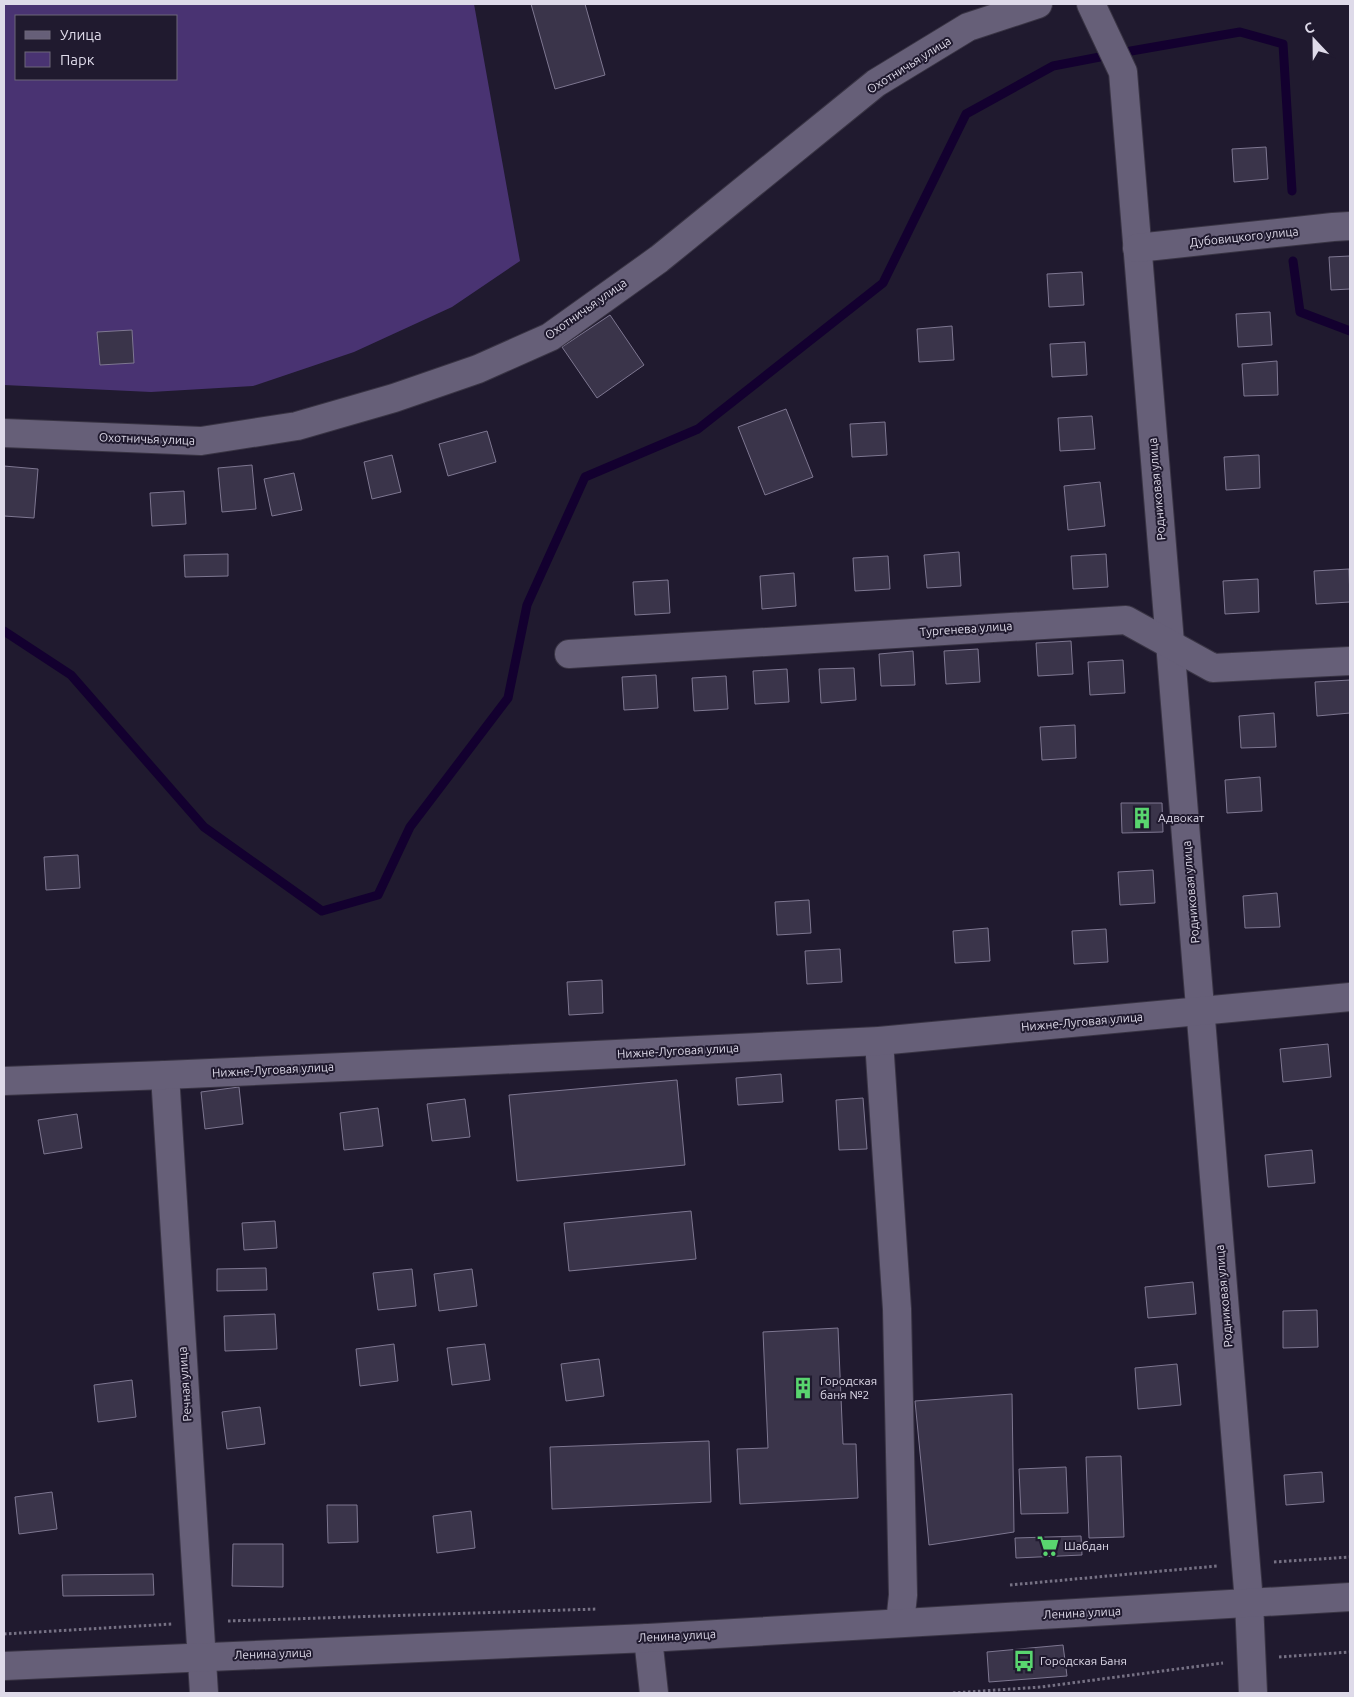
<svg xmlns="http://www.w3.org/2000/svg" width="1354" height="1697" viewBox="0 0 1354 1697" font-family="Ubuntu,sans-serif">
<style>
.green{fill:#493372;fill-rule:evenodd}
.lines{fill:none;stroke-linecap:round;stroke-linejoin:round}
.stream{stroke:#13002f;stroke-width:9}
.building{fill:#3a344a;stroke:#7e7791}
.street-casing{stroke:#393444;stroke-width:30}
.secondary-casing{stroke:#393444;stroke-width:30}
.path{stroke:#767184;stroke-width:3;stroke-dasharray:2.5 2.5;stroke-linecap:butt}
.street{stroke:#665f78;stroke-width:28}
.secondary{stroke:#665f78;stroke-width:28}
.labels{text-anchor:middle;stroke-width:4;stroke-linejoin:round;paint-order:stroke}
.street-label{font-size:12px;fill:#dedae9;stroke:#201a2f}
.poi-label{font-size:12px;fill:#dedae9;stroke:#201a2f;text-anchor:start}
</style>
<rect width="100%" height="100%" fill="#201a2f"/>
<path class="green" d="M 4,4 L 474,4 L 520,261 L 452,307 L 354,352 L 253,386 L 151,392 L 4,385 ZM 16,16 L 176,16 L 176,79 L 16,79 Z"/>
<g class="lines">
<g class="stream">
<path d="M 1293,261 L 1300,312 L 1350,331"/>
<path d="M 4,631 L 71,675 L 204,827 L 322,911 L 378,895 L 410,827 L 508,698 L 527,605 L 585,477 L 698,429 L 883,283 L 966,114 L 1053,66 L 1131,51 L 1240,32 L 1283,44 L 1292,191"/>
</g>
</g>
<g class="building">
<path d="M 531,4 L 585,4 L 605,75 L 555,89 Z"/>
<path d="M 1266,147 L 1268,179 L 1234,182 L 1232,149 Z"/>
<path d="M 1350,256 L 1350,289 L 1331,290 L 1329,257 Z"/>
<path d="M 1082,272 L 1084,305 L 1049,307 L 1047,274 Z"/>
<path d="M 1270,312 L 1272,345 L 1238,347 L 1236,314 Z"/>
<path d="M 610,315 L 644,365 L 597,398 L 562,347 Z"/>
<path d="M 952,326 L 954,360 L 919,362 L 917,329 Z"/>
<path d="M 132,330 L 134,363 L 100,365 L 97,332 Z"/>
<path d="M 1085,342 L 1087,375 L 1052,377 L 1050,344 Z"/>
<path d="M 1277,361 L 1278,395 L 1244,396 L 1242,364 Z"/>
<path d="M 786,409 L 813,477 L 765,495 L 738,427 Z"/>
<path d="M 1092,416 L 1095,449 L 1060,451 L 1058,418 Z"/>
<path d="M 885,422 L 887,455 L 852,457 L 850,424 Z"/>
<path d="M 487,431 L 496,462 L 448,476 L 439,444 Z"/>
<path d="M 392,455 L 401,492 L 372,499 L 364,462 Z"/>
<path d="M 1259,455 L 1260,488 L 1226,490 L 1224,457 Z"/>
<path d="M 252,465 L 256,509 L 222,512 L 218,468 Z"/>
<path d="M 4,466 L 38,469 L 34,518 L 4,516 Z"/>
<path d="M 294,473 L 302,510 L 272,516 L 264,479 Z"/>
<path d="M 1100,482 L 1105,526 L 1068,530 L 1064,486 Z"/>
<path d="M 184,491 L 186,524 L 152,526 L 150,493 Z"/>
<path d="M 959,552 L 961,586 L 927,588 L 924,555 Z"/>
<path d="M 228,554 L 228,576 L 185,577 L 184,555 Z"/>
<path d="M 1106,554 L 1108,587 L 1073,589 L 1071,556 Z"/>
<path d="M 888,556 L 890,589 L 855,591 L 853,558 Z"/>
<path d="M 1349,569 L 1350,602 L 1316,604 L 1314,571 Z"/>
<path d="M 794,573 L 796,606 L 762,609 L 760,576 Z"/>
<path d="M 1258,579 L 1259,612 L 1225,614 L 1223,581 Z"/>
<path d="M 668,580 L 670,613 L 635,615 L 633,582 Z"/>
<path d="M 1071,641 L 1073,674 L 1038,676 L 1036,643 Z"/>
<path d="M 978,649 L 980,682 L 946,684 L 944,651 Z"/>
<path d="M 913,651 L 915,685 L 881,686 L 879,654 Z"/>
<path d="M 1123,660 L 1125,693 L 1090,695 L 1088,662 Z"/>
<path d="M 854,668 L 856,700 L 821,703 L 819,669 Z"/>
<path d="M 787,669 L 789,702 L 755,704 L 753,671 Z"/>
<path d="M 656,675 L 658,708 L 624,710 L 622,677 Z"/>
<path d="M 726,676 L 728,709 L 694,711 L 692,678 Z"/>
<path d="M 1350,680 L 1350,713 L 1317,716 L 1315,682 Z"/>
<path d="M 1274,713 L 1276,747 L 1241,748 L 1239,716 Z"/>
<path d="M 1075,725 L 1076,758 L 1042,760 L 1040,727 Z"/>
<path d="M 1260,777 L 1262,811 L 1227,813 L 1225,780 Z"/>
<path d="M 1121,803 L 1162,803 L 1163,832 L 1122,833 Z"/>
<path d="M 78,855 L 80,888 L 46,890 L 44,857 Z"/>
<path d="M 1153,870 L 1155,903 L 1120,905 L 1118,872 Z"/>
<path d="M 1277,893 L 1280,927 L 1245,928 L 1243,896 Z"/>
<path d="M 809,900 L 811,933 L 777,935 L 775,902 Z"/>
<path d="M 988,928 L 990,961 L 955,963 L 953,931 Z"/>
<path d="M 1106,929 L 1108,962 L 1074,964 L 1072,931 Z"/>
<path d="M 840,949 L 842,982 L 807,984 L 805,951 Z"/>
<path d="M 602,980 L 603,1013 L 569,1015 L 567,982 Z"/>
<path d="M 1328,1044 L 1331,1077 L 1283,1082 L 1280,1049 Z"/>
<path d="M 781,1074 L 783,1102 L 738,1105 L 736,1078 Z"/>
<path d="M 677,1080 L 685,1165 L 517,1181 L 509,1095 Z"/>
<path d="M 239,1087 L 243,1124 L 205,1129 L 201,1092 Z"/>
<path d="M 863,1098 L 867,1149 L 839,1150 L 836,1100 Z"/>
<path d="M 465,1099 L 470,1137 L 432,1141 L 427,1104 Z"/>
<path d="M 378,1108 L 383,1146 L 344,1150 L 340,1113 Z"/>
<path d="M 77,1114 L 82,1148 L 44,1154 L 38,1120 Z"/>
<path d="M 1312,1150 L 1315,1183 L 1268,1187 L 1265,1155 Z"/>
<path d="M 691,1211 L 696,1259 L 569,1271 L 564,1223 Z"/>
<path d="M 275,1221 L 277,1248 L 244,1250 L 242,1223 Z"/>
<path d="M 266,1268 L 267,1290 L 217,1291 L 217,1269 Z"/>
<path d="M 412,1269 L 416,1306 L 378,1310 L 373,1273 Z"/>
<path d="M 472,1269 L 477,1306 L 439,1311 L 434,1274 Z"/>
<path d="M 1193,1282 L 1196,1314 L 1148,1318 L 1145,1287 Z"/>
<path d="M 1317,1310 L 1318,1347 L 1283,1348 L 1283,1311 Z"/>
<path d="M 275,1314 L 277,1349 L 225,1351 L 224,1316 Z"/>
<path d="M 838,1328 L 843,1444 L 856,1444 L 858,1498 L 740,1504 L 737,1449 L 768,1448 L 763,1332 Z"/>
<path d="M 394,1344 L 398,1381 L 360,1386 L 356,1349 Z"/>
<path d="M 485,1344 L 490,1380 L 452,1385 L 447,1348 Z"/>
<path d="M 599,1359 L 604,1396 L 566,1401 L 561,1364 Z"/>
<path d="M 1177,1364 L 1181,1405 L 1138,1409 L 1135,1368 Z"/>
<path d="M 132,1380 L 136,1417 L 98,1422 L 94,1385 Z"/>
<path d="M 1012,1394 L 1014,1532 L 929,1545 L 915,1401 Z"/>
<path d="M 260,1407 L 265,1444 L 227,1449 L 222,1412 Z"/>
<path d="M 709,1441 L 711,1502 L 552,1509 L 550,1447 Z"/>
<path d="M 1121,1456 L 1124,1537 L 1089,1538 L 1086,1457 Z"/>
<path d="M 1066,1467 L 1068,1513 L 1021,1514 L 1019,1469 Z"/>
<path d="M 1322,1472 L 1324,1502 L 1286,1505 L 1284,1475 Z"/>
<path d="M 52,1492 L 57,1529 L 19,1534 L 15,1497 Z"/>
<path d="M 327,1505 L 357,1505 L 358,1542 L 328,1543 Z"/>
<path d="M 471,1511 L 475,1548 L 437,1553 L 433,1516 Z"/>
<path d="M 1081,1536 L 1082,1555 L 1016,1558 L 1015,1538 Z"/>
<path d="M 233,1544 L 283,1544 L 283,1587 L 232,1586 Z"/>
<path d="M 153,1574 L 154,1595 L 63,1596 L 62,1575 Z"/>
<path d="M 1063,1645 L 1067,1676 L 989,1682 L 987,1652 Z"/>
</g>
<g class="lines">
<g class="street-casing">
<g id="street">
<path d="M 1091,4 L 1123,72 L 1249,1602 L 1253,1693"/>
<path d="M 1137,248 L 1333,227 L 1350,226"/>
<path d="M 4,433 L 201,441 L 297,426 L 394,398 L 478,369 L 550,337 L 659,259 L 876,83 L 968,27 L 1038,4"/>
<path d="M 569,654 L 1126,620 L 1213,668 L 1350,661"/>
<path d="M 879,1041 L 897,1309 L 903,1595 L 900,1623"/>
<path d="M 165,1075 L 204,1693"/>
<path d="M 4,1081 L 165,1075 L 455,1062 L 879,1041 L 1350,997"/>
<path d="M 648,1638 L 654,1693"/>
</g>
</g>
<g class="secondary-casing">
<path id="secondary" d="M 4,1666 L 648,1638 L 1350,1597"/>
</g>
<g class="path">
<path d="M 1274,1562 L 1350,1557"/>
<path d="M 1010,1585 L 1217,1566"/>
<path d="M 228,1621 L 597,1609"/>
<path d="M 4,1634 L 172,1624"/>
<path d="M 1279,1657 L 1350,1652"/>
<path d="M 953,1693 L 1041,1687 L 1223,1663"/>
</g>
<use href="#street" class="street"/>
<use href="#secondary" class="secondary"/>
</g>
<defs>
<g id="building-bare" transform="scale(1.725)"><path d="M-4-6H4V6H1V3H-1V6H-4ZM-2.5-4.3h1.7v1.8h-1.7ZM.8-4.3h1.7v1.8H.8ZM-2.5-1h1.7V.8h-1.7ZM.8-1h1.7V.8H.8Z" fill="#59d56f" stroke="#201a2f" stroke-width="2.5" paint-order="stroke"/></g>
<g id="supermarket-bare" transform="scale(1.725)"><path d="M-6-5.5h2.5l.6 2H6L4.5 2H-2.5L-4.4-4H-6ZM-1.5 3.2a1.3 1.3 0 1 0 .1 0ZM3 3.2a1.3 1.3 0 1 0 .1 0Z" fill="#59d56f" stroke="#201a2f" stroke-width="2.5" paint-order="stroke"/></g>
<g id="bus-bare" transform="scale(1.725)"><path d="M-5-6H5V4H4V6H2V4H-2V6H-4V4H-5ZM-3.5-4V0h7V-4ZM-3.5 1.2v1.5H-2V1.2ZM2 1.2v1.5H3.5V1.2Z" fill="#59d56f" stroke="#201a2f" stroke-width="2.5" paint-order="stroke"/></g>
</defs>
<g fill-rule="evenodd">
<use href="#building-bare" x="1142" y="818"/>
<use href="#building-bare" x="803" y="1388"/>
<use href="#supermarket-bare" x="1048" y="1546"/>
<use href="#bus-bare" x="1024" y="1661"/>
</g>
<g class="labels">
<g class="street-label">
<text transform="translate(909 65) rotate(-32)" y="4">Охотничья улица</text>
<text transform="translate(1244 237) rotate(-6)" y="4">Дубовицкого улица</text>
<text transform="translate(586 309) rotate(-35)" y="4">Охотничья улица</text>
<text transform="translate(147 439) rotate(2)" y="4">Охотничья улица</text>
<text transform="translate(1157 489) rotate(-95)" y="4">Родниковая улица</text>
<text transform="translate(966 629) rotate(-4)" y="4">Тургенева улица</text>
<text transform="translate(1191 892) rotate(-95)" y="4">Родниковая улица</text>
<text transform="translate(1082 1022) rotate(-5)" y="4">Нижне-Луговая улица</text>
<text transform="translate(678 1051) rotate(-3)" y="4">Нижне-Луговая улица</text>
<text transform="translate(273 1070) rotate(-3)" y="4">Нижне-Луговая улица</text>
<text transform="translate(1224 1296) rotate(-95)" y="4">Родниковая улица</text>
<text transform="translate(185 1384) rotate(-94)" y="4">Речная улица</text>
<text transform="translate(1082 1613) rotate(-3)" y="4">Ленина улица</text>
<text transform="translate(677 1636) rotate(-3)" y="4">Ленина улица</text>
<text transform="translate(273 1654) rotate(-2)" y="4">Ленина улица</text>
</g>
<g class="poi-label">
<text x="1158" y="822">Адвокат</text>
<text x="820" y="1385">Городская<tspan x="820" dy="14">баня №2</tspan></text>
<text x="1064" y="1550">Шабдан</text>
<text x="1040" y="1665">Городская Баня</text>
</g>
</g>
<rect width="1354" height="1697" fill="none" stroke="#dedae9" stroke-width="10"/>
<rect x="15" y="15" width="162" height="65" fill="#201a2f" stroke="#6c6779"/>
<rect x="25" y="31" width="25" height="8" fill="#665f78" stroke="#6c6779"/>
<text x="60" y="40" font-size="15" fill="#dedae9">Улица</text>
<rect x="25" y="52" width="25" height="15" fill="#493372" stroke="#6c6779"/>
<text x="60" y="65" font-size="15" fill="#dedae9">Парк</text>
<g transform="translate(1314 40) rotate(338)" stroke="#201a2f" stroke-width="4" paint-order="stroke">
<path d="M0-4L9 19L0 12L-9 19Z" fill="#dedae9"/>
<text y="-8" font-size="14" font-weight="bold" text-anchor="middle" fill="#dedae9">С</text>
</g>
</svg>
